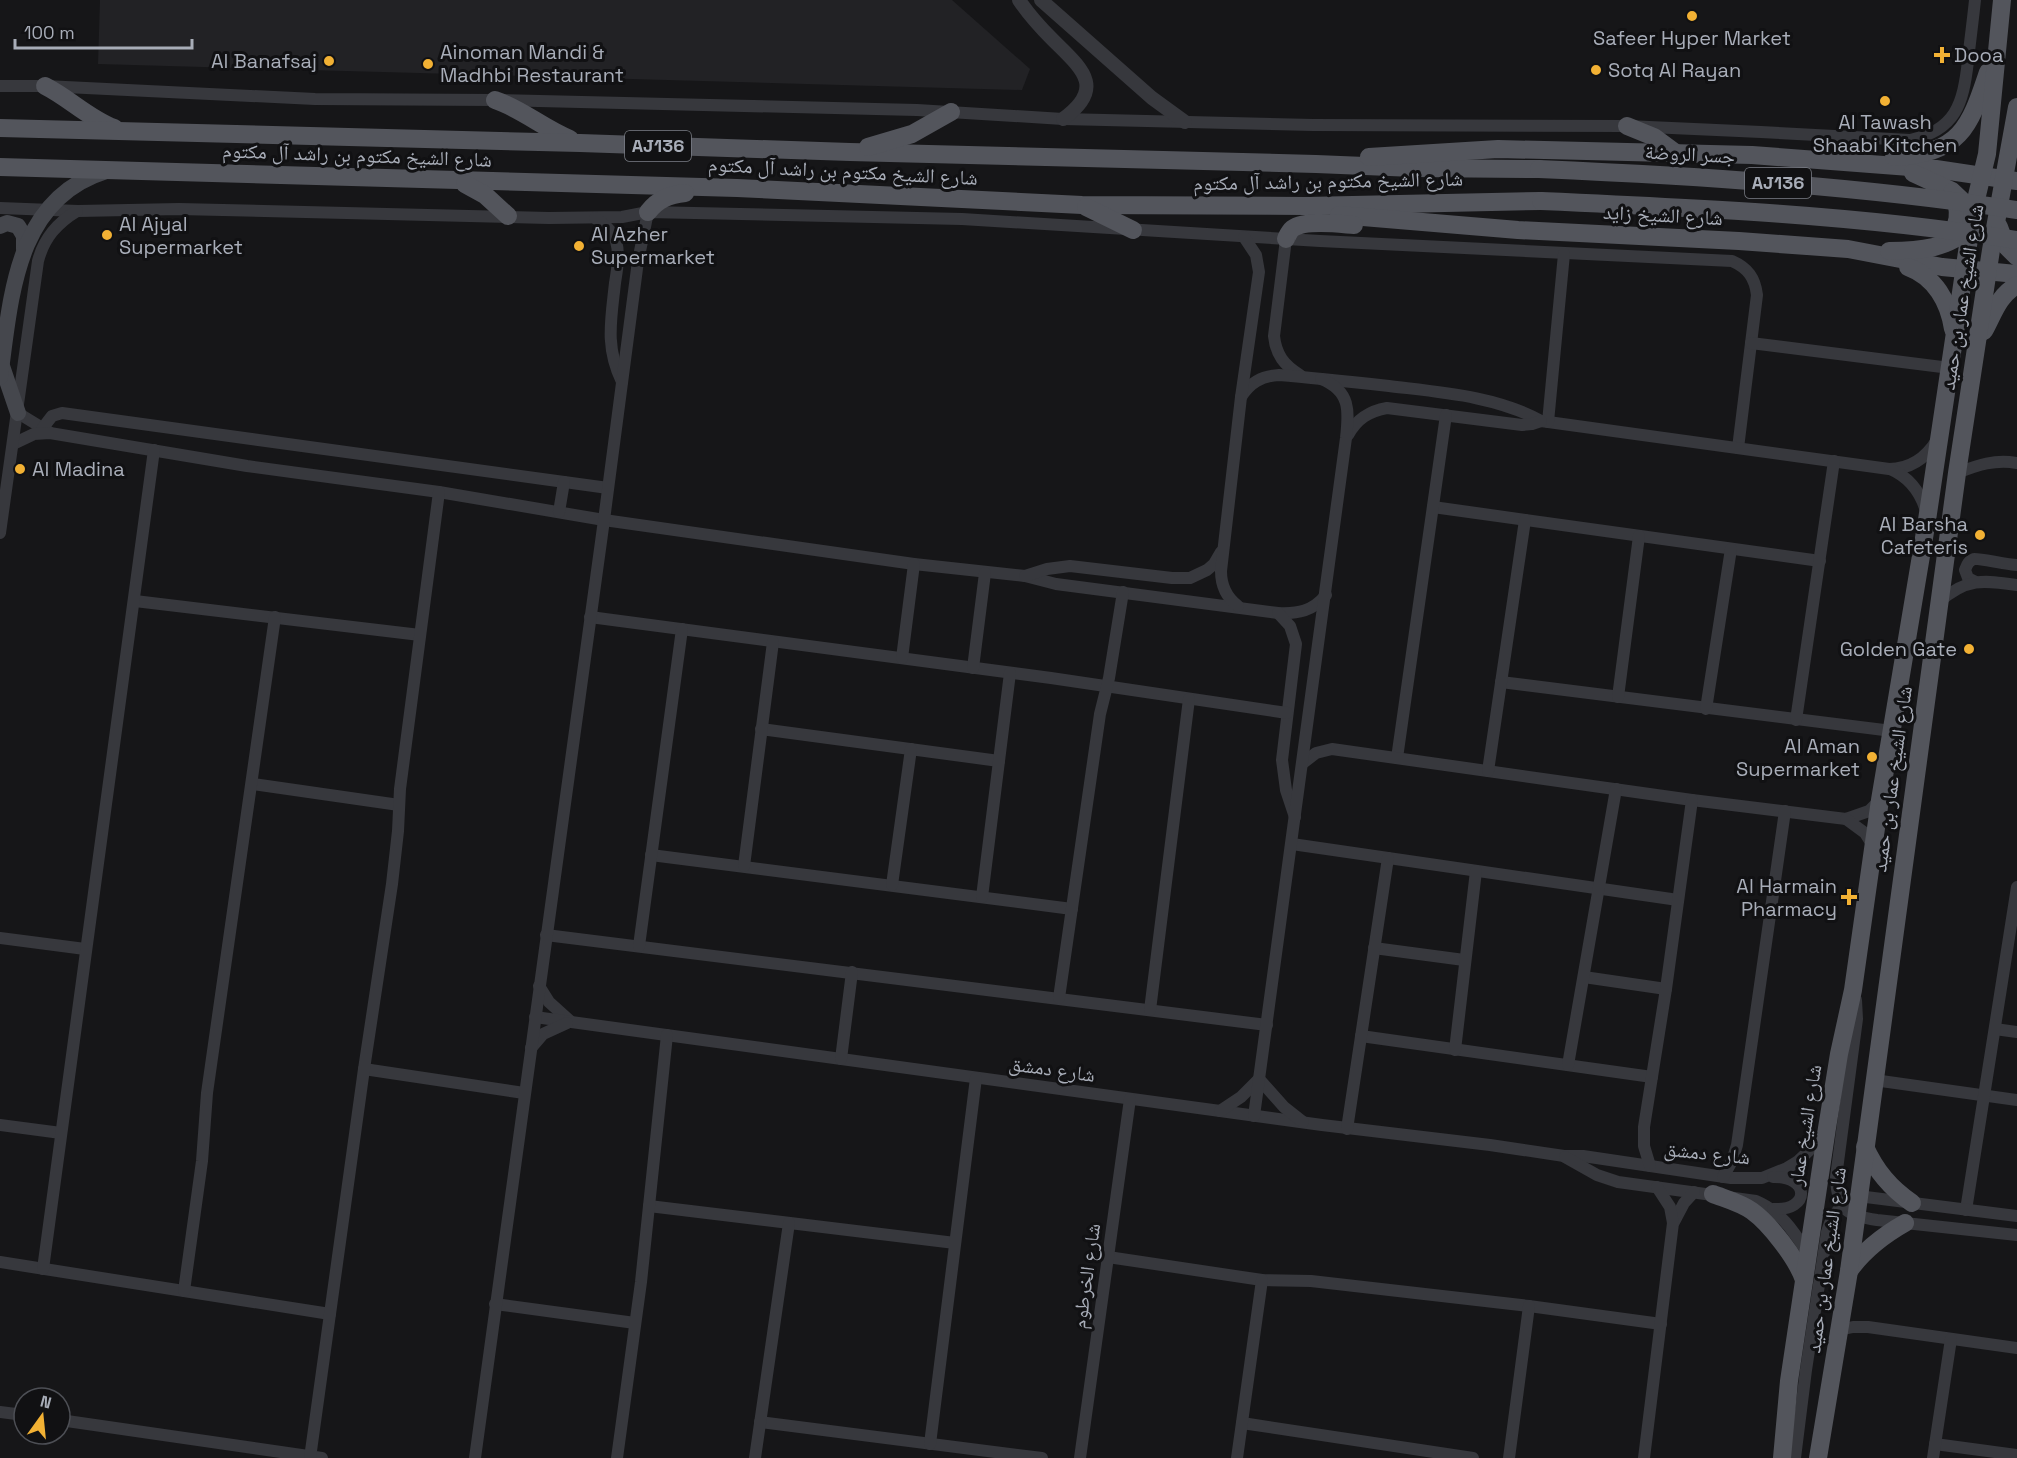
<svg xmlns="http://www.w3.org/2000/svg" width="2017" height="1458" viewBox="0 0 2017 1458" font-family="'Space Grotesk','Noto Naskh Arabic',sans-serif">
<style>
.built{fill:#222225}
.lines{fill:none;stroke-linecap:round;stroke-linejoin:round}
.minor{stroke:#37383d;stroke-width:12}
.tertiary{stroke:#37383d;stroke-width:14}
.secondary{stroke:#45474d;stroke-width:16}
.primary{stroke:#53555c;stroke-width:18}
.primary-bridge{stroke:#53555c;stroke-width:18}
.poi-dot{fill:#f2b134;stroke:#111113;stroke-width:2}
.labels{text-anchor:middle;stroke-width:6;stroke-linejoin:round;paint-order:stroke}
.shield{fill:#111113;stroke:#7b7e86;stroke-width:1.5}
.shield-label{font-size:18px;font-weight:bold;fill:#a8adb8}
.poi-label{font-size:20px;fill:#a8adb8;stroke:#111113;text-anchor:start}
.street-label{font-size:20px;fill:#a8adb8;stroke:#111113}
</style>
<rect width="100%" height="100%" fill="#161618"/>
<path class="built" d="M 100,0 L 952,0 L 1030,69 L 1022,90 L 98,64 Z"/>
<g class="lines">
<g class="minor">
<path d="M 0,86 L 45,86 L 315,99 L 495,100 L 917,110 L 1063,119 L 1313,125 L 1627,126 L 1761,132 L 1910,140 C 1956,130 1963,104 1968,61 C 1970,41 1973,20 1975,0"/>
<path d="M 0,208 L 78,211 L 179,209 L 549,218 L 622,217 L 648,212 L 962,219 L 1320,241 L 1732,261 C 1748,268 1755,278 1757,295 L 1738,448"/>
<path d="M 595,218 C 604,224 612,230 616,241 C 620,255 617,270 615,283 C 611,320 605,347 622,382"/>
<path d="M 1286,239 L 1274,336 C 1276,355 1284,365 1300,375"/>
<path d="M 1751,343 L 1950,368"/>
<path d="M 1241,397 C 1250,383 1261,376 1279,375 C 1315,378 1352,382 1389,386 C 1438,392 1497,396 1541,421 L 1889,469 C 1911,469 1926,458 1937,440"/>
<path d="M 18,413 L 49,432"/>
<path d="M 1548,422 L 1564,254"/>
<path d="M 42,429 L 52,416 L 62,413 L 608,488"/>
<path d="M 1348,435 C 1357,419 1369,411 1387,408 L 1522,425 L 1532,424 L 1541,421"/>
<path d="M 13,444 L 34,434 L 50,433 L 247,466 L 439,492 L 604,520 L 914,564 L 1025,576 L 1056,584 L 1278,613 C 1298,614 1313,611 1326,595"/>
<path d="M 1890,469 C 1909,477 1920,491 1926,511"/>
<path d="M 1957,473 C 1978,465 1995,459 2017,463"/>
<path d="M 1433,507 L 1820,561"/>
<path d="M 559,512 L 564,482"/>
<path d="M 0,533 L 38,261 C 44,238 57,223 77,211"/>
<path d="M 1025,576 L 1047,569 L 1070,566 L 1172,578 L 1190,578 L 1207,570 L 1214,564 L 1221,552"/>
<path d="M 1976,582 L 1968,578 L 1965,570 C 1967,565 1968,561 1974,559 C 1978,558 2008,565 2017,565"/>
<path d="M 135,601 L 420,635"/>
<path d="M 1939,602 C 1966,578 1983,580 2017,585"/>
<path d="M 1238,606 C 1226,597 1221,586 1221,571 L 1241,397 L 1259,272 L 1256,255 L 1244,237"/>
<path d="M 1278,613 L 1290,626 L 1296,644 L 1282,760 L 1286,790 L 1295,817"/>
<path d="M 590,617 L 1051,678 L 1287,713"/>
<path d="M 902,658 L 914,564"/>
<path d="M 973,668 L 985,573"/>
<path d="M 1501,682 L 1892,731"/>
<path d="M 1618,697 L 1639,536"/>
<path d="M 1706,709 L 1731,549"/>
<path d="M 1796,720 L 1834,461"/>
<path d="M 761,729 L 999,761"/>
<path d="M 1397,758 L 1446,415"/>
<path d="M 1303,763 L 1316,753 L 1332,749 L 1692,800 L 1846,819 L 1869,811 L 1879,801"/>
<path d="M 1488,771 L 1525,520"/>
<path d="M 253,784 L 399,805"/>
<path d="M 1846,819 L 1865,833 L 1874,847"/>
<path d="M 1292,844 L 1678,900"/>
<path d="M 651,855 L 1072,909"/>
<path d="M 744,866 L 773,642"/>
<path d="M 892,885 L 911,749"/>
<path d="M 982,897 L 1010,673"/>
<path d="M 546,935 L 1267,1025"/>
<path d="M 0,938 L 85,949"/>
<path d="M 639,946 L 682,629"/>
<path d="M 1374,948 L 1464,960"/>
<path d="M 1584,977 L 1666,989"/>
<path d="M 539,986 L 549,1002 L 570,1021"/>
<path d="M 1059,998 L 1100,714 L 1109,678 L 1123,592"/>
<path d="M 1856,1000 L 1857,1019 L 1836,1177 C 1837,1211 1847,1215 1877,1220 L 2017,1235"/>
<path d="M 1150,1010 L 1189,699"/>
<path d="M 535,1017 L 1322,1125 L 1490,1145 L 1564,1156 L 1583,1156 L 1731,1178 L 1762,1178 L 1787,1168 L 1797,1162 L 1814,1146 L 1825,1131"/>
<path d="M 1995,1029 L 2017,1032"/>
<path d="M 1361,1036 L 1652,1077"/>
<path d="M 531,1048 L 543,1034 L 567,1023"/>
<path d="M 1455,1050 L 1476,871"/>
<path d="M 841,1059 L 852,972"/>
<path d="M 1568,1065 L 1616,789"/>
<path d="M 364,1069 L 524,1093"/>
<path d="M 1874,1080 L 2017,1100"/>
<path d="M 1220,1111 L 1241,1097 L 1259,1079 L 1284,1107 L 1303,1122"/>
<path d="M 1254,1116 L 1346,438 C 1349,411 1351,391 1321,379"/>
<path d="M 0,1125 L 61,1133"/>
<path d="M 1347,1129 L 1388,858"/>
<path d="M 1565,1157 L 1597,1175 L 1618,1182 L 1756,1201 C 1782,1212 1794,1232 1809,1255"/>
<path d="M 1650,1166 L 1644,1146 L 1644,1127 L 1666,989 L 1692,800"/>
<path d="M 1723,1177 L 1732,1161 L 1737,1145 L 1785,811"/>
<path d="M 1773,1177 C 1810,1176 1811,1211 1773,1209"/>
<path d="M 649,1206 L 955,1243"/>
<path d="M 1966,1210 L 2017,887"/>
<path d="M 1674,1222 L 1684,1203 L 1694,1192"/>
<path d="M 1108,1257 L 1262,1280 L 1311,1281 L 1529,1306 L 1661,1324"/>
<path d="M 0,1262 L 330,1314"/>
<path d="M 43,1269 L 154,450"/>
<path d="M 184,1291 L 202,1161 L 207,1093 L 275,617"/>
<path d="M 495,1304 L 635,1323"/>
<path d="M 1839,1330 L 1853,1327 L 1868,1327 L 2017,1348"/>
<path d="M 0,1412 L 24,1415"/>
<path d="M 60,1420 L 322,1458"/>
<path d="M 760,1422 L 1042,1458"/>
<path d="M 1242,1423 L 1473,1458"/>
<path d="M 930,1444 L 976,1078"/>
<path d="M 1935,1444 L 2017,1455"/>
<path d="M 310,1458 L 364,1069 L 392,884 L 398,831 L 400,789 L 439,492"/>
<path d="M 475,1458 L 604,520 L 638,261 L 648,212"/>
<path d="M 617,1458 L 641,1282 L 667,1035"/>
<path d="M 755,1458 L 789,1223"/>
<path d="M 1080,1458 L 1130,1099"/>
<path d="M 1237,1458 L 1262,1280"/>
<path d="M 1509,1458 L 1529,1306"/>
<path d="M 1644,1458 L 1673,1223 L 1670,1207 L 1657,1187"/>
<path d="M 1795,1458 L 1806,1370 L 1827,1232 C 1832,1213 1841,1205 1858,1196 L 2017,1216"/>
<path d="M 1933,1458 L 1951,1339"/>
</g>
<g class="tertiary">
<path d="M 1019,0 C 1029,15 1040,27 1052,39 C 1081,68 1107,87 1063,119"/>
<path d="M 1041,0 L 1152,98 L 1185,122"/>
</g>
<g class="secondary">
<path d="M 0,226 L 7,223 L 18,226 L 24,236 L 24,249"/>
<path d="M 2,366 L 18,413"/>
<path d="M 0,377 C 11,298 15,199 106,171"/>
</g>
<g class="primary">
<path d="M 45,86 C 69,98 88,118 114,128"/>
<path d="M 495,100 C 522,109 543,128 570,139"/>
<path d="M 1627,126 L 1654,137 L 1677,154"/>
<path d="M 0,128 L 580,143 L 850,152 L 1316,164 L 1414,168 L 1539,169"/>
<path d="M 868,147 L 912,134 L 951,112"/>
<path d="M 1369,157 L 1498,149 L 1752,155 L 1936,169 L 2017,181"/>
<path d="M 1894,157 C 1960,153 1969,129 1988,72"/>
<path d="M 0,167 L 737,188 L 1082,205 L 1306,206 L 1541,201"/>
<path d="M 1913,173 L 1952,191 L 1971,209"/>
<path d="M 465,184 L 485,195 L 508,216"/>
<path d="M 1086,207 L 1133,230"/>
<path d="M 648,212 C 658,199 669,195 685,193"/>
<path d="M 1339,215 L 1518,230 L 1739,241 L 1848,249 L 1942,267 L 2017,274"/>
<path d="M 1999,227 L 2006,246 L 2017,257"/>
<path d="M 1286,239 C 1286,238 1290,231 1291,230 C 1302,219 1339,224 1354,225"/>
<path d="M 1945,243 C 1959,226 1962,212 1952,192"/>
<path d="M 1889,251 C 1919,251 1950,249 1971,226"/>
<path d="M 1908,267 C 1935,277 1949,302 1953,329"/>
<path d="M 1984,331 C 1994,313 1998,296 2017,285"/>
<path d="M 1865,1147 C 1876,1171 1890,1188 1912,1203"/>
<path d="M 1713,1194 C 1726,1199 1741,1203 1752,1211 C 1770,1224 1797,1259 1804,1280"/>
<path d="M 1849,1271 C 1864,1250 1882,1236 1905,1223"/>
<path d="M 1782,1458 L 1789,1381 L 1827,1128 L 1839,1054 L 1853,990 L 1880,800 L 1927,520 L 1973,212 L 1987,154 L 2002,0"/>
<path d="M 1818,1458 L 1849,1271 L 1957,473 L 1991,250 L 2017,107"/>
</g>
<g class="primary-bridge">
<path d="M 1539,169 C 1699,176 1858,186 2017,210"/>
<path d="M 1541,201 C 1700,208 1859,215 2017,240"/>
</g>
</g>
<g class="poi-dot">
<circle cx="1692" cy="16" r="6"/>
<path d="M1939 46h6v6h6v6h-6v6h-6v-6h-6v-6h6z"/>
<circle cx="329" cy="61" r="6"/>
<circle cx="428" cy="64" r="6"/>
<circle cx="1596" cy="70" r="6"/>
<circle cx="1885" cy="101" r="6"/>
<circle cx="107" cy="235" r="6"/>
<circle cx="579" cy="246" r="6"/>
<circle cx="20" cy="469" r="6"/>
<circle cx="1980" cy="535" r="6"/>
<circle cx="1969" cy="649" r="6"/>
<circle cx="1872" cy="757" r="6"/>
<path d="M1846 888h6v6h6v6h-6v6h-6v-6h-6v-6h6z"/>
</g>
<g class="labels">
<g class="shield">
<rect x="625" y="131" width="66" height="30" rx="4.5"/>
<rect x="1745" y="168" width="66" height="30" rx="4.5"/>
</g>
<g class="shield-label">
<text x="658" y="152">AJ136</text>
<text x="1778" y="189">AJ136</text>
</g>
<g class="poi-label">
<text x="1692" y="45" text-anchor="middle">Safeer Hyper Market</text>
<text x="440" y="59">Ainoman Mandi &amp;<tspan x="440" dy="23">Madhbi Restaurant</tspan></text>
<text x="1954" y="62">Dooa</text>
<text x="317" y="68" text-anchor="end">Al Banafsaj</text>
<text x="1608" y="77">Sotq Al Rayan</text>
<text x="1885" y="129" text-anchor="middle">Al Tawash<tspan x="1885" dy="23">Shaabi Kitchen</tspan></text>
<text x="119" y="231">Al Ajyal<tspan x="119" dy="23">Supermarket</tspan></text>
<text x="591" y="241">Al Azher<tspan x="591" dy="23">Supermarket</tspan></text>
<text x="32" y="476">Al Madina</text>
<text x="1968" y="531" text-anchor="end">Al Barsha<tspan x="1968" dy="23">Cafeteris</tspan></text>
<text x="1957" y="656" text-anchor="end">Golden Gate</text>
<text x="1860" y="753" text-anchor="end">Al Aman<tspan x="1860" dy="23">Supermarket</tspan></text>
<text x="1837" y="893" text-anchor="end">Al Harmain<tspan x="1837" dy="23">Pharmacy</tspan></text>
</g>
<g class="street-label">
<text transform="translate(1690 154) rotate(3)" y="7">جسر الروضة</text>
<text transform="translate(357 155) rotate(2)" y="7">شارع الشيخ مكتوم بن راشد آل مكتوم</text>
<text transform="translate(843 171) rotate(3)" y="7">شارع الشيخ مكتوم بن راشد آل مكتوم</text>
<text transform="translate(1328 181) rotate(-1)" y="7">شارع الشيخ مكتوم بن راشد آل مكتوم</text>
<text transform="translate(1663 215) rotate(3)" y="7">شارع الشيخ زايد</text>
<text transform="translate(1962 297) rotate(-81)" y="7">شارع الشيخ عمار بن حميد</text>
<text transform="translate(1892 779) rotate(-82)" y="7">شارع الشيخ عمار بن حميد</text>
<text transform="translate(1052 1069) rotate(8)" y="7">شارع دمشق</text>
<text transform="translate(1805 1125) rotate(-81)" y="7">شارع الشيخ عمار</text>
<text transform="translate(1707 1153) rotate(6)" y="7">شارع دمشق</text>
<text transform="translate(1826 1260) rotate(-82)" y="7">شارع الشيخ عمار بن حميد</text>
<text transform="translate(1086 1276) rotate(-82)" y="7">شارع الخرطوم</text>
</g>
</g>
<g transform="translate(42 1416) rotate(15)"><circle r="28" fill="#111113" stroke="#4d4f55" stroke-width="1.5"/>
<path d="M0-4.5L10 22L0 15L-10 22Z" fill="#f2b134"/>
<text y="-9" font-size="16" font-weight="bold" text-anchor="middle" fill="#a8adb8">N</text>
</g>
<path d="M15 39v9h177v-9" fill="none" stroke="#a8adb8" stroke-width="3"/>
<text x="24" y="39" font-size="18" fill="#a8adb8" stroke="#111113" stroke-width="4.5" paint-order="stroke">100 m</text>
</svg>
